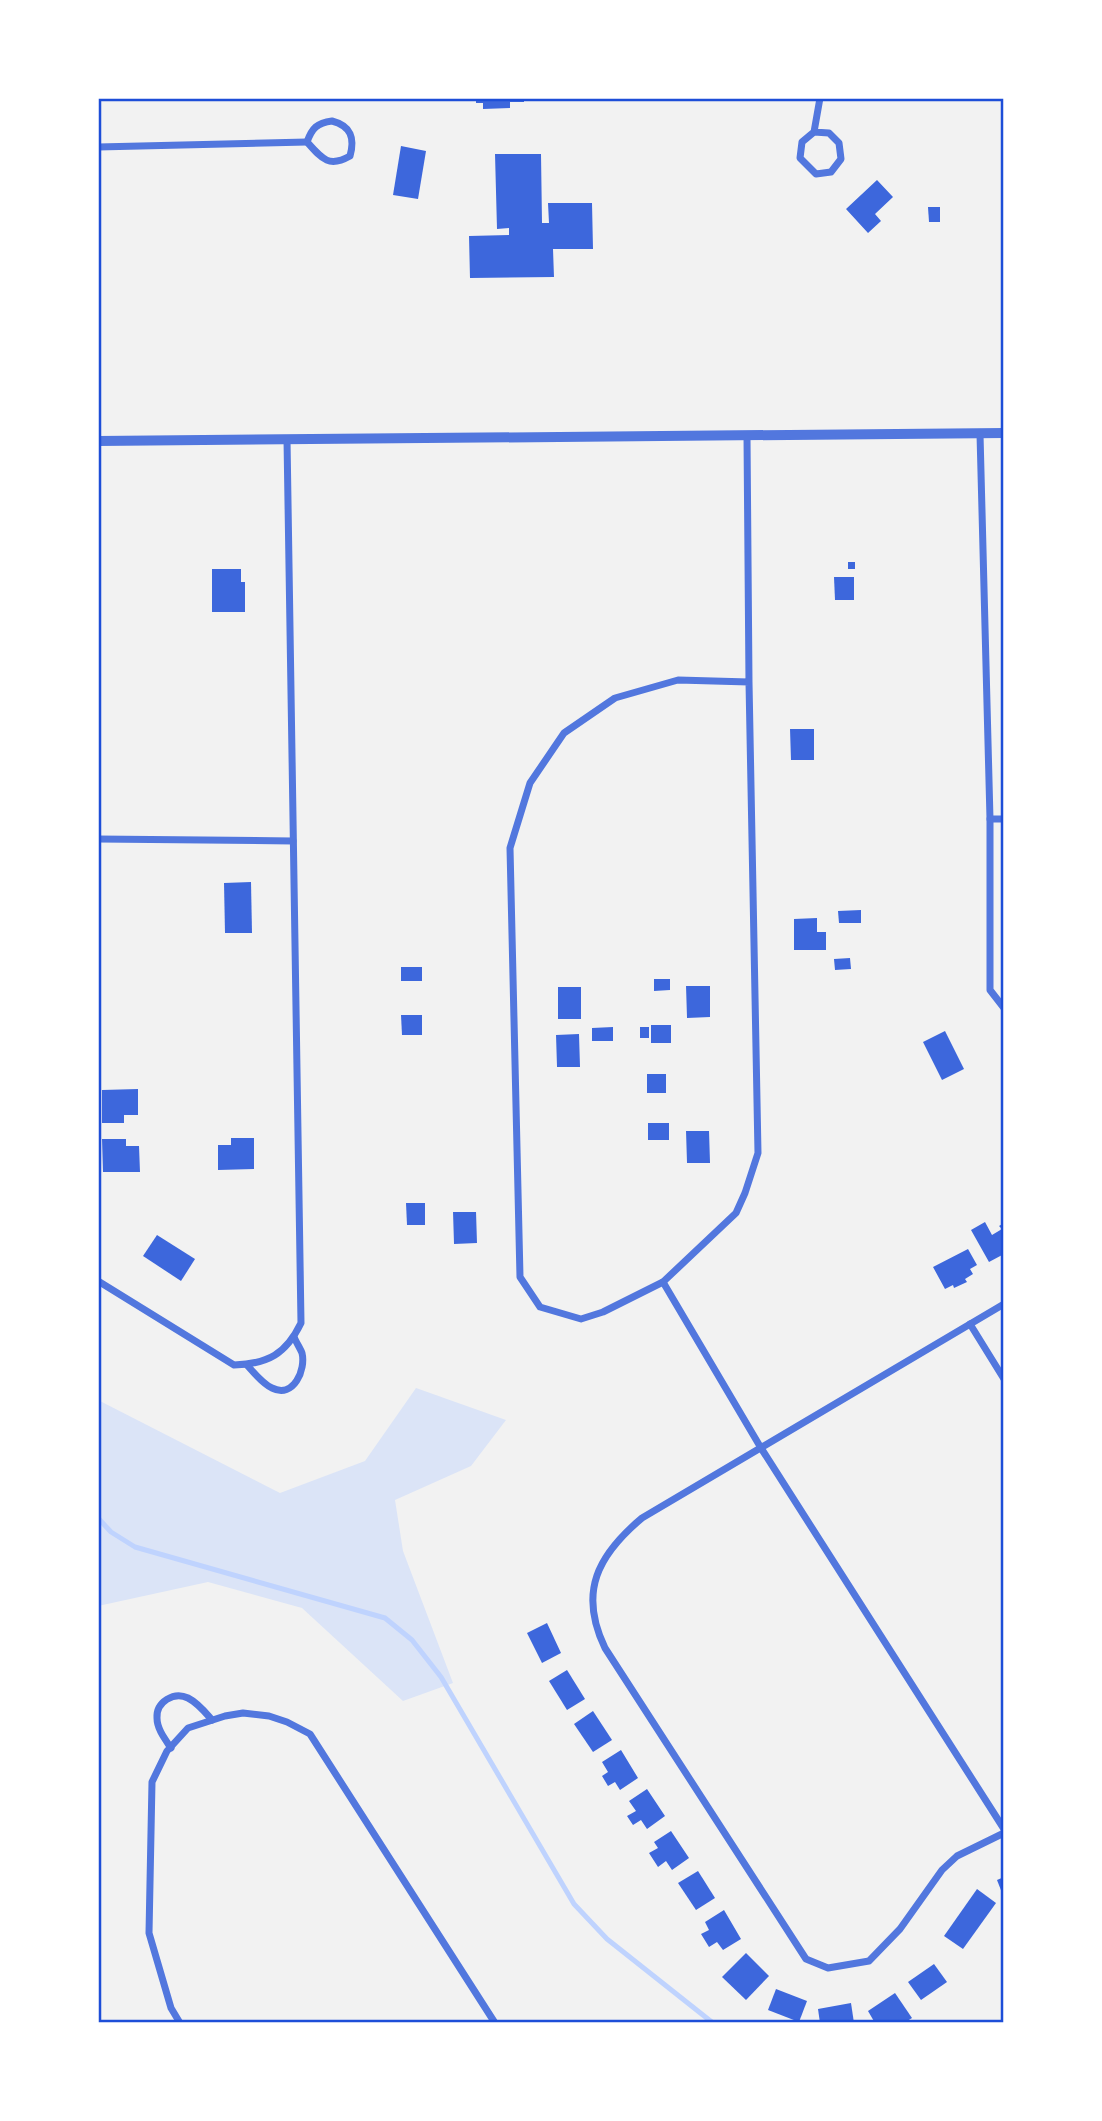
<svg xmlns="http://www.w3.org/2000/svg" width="1102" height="2121" viewBox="0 0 1102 2121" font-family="'Varela Round',sans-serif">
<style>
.green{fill:#dbe4f7}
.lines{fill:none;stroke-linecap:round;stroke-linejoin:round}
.stream{stroke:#bfd3fe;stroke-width:5}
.building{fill:#3d67dc}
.minor{stroke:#5277de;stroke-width:7}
.tertiary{stroke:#5277de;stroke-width:10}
.neatline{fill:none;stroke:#1d4ed8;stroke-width:2.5}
</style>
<rect width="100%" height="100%" fill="#f2f2f2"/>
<path class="green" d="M 416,1388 L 506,1420 L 471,1466 L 395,1500 L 403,1551 L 453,1683 L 403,1701 L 302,1608 L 208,1582 L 98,1606 L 98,1400 L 280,1493 L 365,1461 Z"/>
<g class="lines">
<path class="stream" d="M 98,1518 L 111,1532 L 135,1547 L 385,1618 L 412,1640 L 441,1677 L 574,1904 L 607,1939 L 713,2023"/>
</g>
<g class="building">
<path d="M 476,98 L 524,98 L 524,102 L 510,102 L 510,108 L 483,109 L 483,103 L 476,103 Z"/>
<path d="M 401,146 L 426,151 L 418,199 L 393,195 Z"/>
<path d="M 495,154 L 541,154 L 542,223 L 549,223 L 548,203 L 592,203 L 593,249 L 553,249 L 554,277 L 470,278 L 469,236 L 509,235 L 509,228 L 497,229 Z"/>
<path d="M 877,180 L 893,197 L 875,214 L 881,221 L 868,233 L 846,209 Z"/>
<path d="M 928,207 L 940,207 L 940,222 L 929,222 Z"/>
<rect x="848" y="562" width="7" height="7"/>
<path d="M 212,569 L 241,569 L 241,582 L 245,582 L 245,612 L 212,612 Z"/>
<path d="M 834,577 L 854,577 L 854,600 L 835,600 Z"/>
<path d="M 790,729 L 814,729 L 814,760 L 791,760 Z"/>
<path d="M 251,882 L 252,933 L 225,933 L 224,883 Z"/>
<path d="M 861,910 L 861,923 L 839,923 L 838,911 Z"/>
<path d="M 817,918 L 817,932 L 826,932 L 826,950 L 794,950 L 794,919 Z"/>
<path d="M 850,958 L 851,969 L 835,970 L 834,959 Z"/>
<rect x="401" y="967" width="21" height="14"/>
<path d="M 654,979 L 670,979 L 670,990 L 654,991 Z"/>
<path d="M 686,986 L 710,986 L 710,1017 L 687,1018 Z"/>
<rect x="558" y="987" width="23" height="32"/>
<path d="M 401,1015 L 422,1015 L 422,1035 L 402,1035 Z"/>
<rect x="651" y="1025" width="20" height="18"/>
<path d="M 613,1027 L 613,1041 L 592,1041 L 592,1028 Z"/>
<rect x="640" y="1027" width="9" height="11"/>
<path d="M 945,1031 L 964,1069 L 942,1080 L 923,1042 Z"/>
<path d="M 579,1034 L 580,1067 L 557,1067 L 556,1035 Z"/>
<rect x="647" y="1074" width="19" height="19"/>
<path d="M 138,1089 L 138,1115 L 124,1115 L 124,1123 L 102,1123 L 102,1090 Z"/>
<rect x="648" y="1123" width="21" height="17"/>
<path d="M 686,1131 L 709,1131 L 710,1163 L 687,1163 Z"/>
<path d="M 231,1138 L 254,1138 L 254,1169 L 218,1170 L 218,1145 L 231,1145 Z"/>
<path d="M 102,1139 L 126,1139 L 126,1146 L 139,1146 L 140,1172 L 103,1172 Z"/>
<path d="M 406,1203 L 425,1203 L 425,1225 L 407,1225 Z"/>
<path d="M 453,1212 L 476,1212 L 477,1243 L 454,1244 Z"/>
<path d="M 985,1222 L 992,1235 L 1002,1229 L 999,1226 L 1004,1223 L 1004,1254 L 989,1262 L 971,1230 Z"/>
<path d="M 157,1235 L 195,1259 L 181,1281 L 143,1256 Z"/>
<path d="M 968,1249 L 977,1265 L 970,1269 L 973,1274 L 965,1279 L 967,1282 L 954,1288 L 953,1285 L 945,1289 L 933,1267 Z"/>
<path d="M 547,1623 L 561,1653 L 542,1663 L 527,1633 Z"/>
<path d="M 567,1670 L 585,1699 L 567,1710 L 549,1681 Z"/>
<path d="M 593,1711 L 612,1740 L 593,1752 L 574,1724 Z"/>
<path d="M 621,1750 L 638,1778 L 620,1790 L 615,1782 L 608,1786 L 602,1776 L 608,1772 L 602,1762 Z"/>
<path d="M 647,1789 L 665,1816 L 647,1829 L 641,1820 L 633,1825 L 627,1816 L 636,1811 L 629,1801 Z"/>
<path d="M 671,1831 L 689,1858 L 672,1870 L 666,1861 L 658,1867 L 649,1853 L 658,1848 L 654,1842 Z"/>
<path d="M 698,1871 L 715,1898 L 696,1910 L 678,1883 Z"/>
<path d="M 1004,1877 L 1004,1898 L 997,1880 Z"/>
<path d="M 977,1889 L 996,1903 L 963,1949 L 944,1936 Z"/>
<path d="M 724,1910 L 741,1939 L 723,1950 L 717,1942 L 709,1947 L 701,1934 L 709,1930 L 705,1922 Z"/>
<path d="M 746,1953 L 769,1976 L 746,2000 L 722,1977 Z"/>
<path d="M 934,1964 L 947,1982 L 921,2000 L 908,1982 Z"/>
<path d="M 776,1989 L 807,2001 L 799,2022 L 768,2010 Z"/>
<path d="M 895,1993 L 912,2018 L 904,2023 L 875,2023 L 868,2011 Z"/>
<path d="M 851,2003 L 854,2023 L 820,2023 L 818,2009 Z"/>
</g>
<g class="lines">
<g class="minor">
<path d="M 332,121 C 351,126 355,138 350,156 C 329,168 322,159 307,142 C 312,128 317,123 332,121 Z"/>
<path d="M 814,132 L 829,133 L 839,143 L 841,159 L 831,172 L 816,174 L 800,158 L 802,142 L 814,132 L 820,98"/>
<path d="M 98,147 L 307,142"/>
<path d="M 980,434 L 990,819 L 990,990 L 1004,1008"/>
<path d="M 747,436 L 749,682 L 758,1153 L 745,1193 L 736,1213 L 663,1282 L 603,1312 L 581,1319 L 540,1307 L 520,1277 L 510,848 L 530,783 L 564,733 L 615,698 L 678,680 L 749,682"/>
<path d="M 990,819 L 1004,819"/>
<path d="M 98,839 L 293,841"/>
<path d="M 98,1281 L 234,1365 C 268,1364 286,1354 301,1323 L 287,439"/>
<path d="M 663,1282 L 761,1448 L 1004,1829"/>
<path d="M 1004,1304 L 642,1518 C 598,1555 578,1592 605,1648 L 806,1959 L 828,1968 L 869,1961 L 900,1929 L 942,1870 L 957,1856 L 1004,1833"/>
<path d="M 970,1324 L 1004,1379"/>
<path d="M 247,1365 C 254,1373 263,1384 272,1388 C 294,1399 306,1369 302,1353 C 300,1348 296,1342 294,1337"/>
<path d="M 171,1748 C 165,1739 157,1729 157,1718 C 156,1702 174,1691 188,1698 C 198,1703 205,1712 212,1720"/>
<path d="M 180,2023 L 171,2008 L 149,1933 L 152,1782 L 167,1751 L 188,1728 L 225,1716 L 243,1713 L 269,1716 L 287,1722 L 310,1734 L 495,2023"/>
</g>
<path class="tertiary" d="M 98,441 L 1004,433"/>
</g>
<rect width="1102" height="2121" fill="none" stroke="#ffffff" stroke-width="200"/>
<rect x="100" y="100" width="902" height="1921" class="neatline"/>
</svg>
